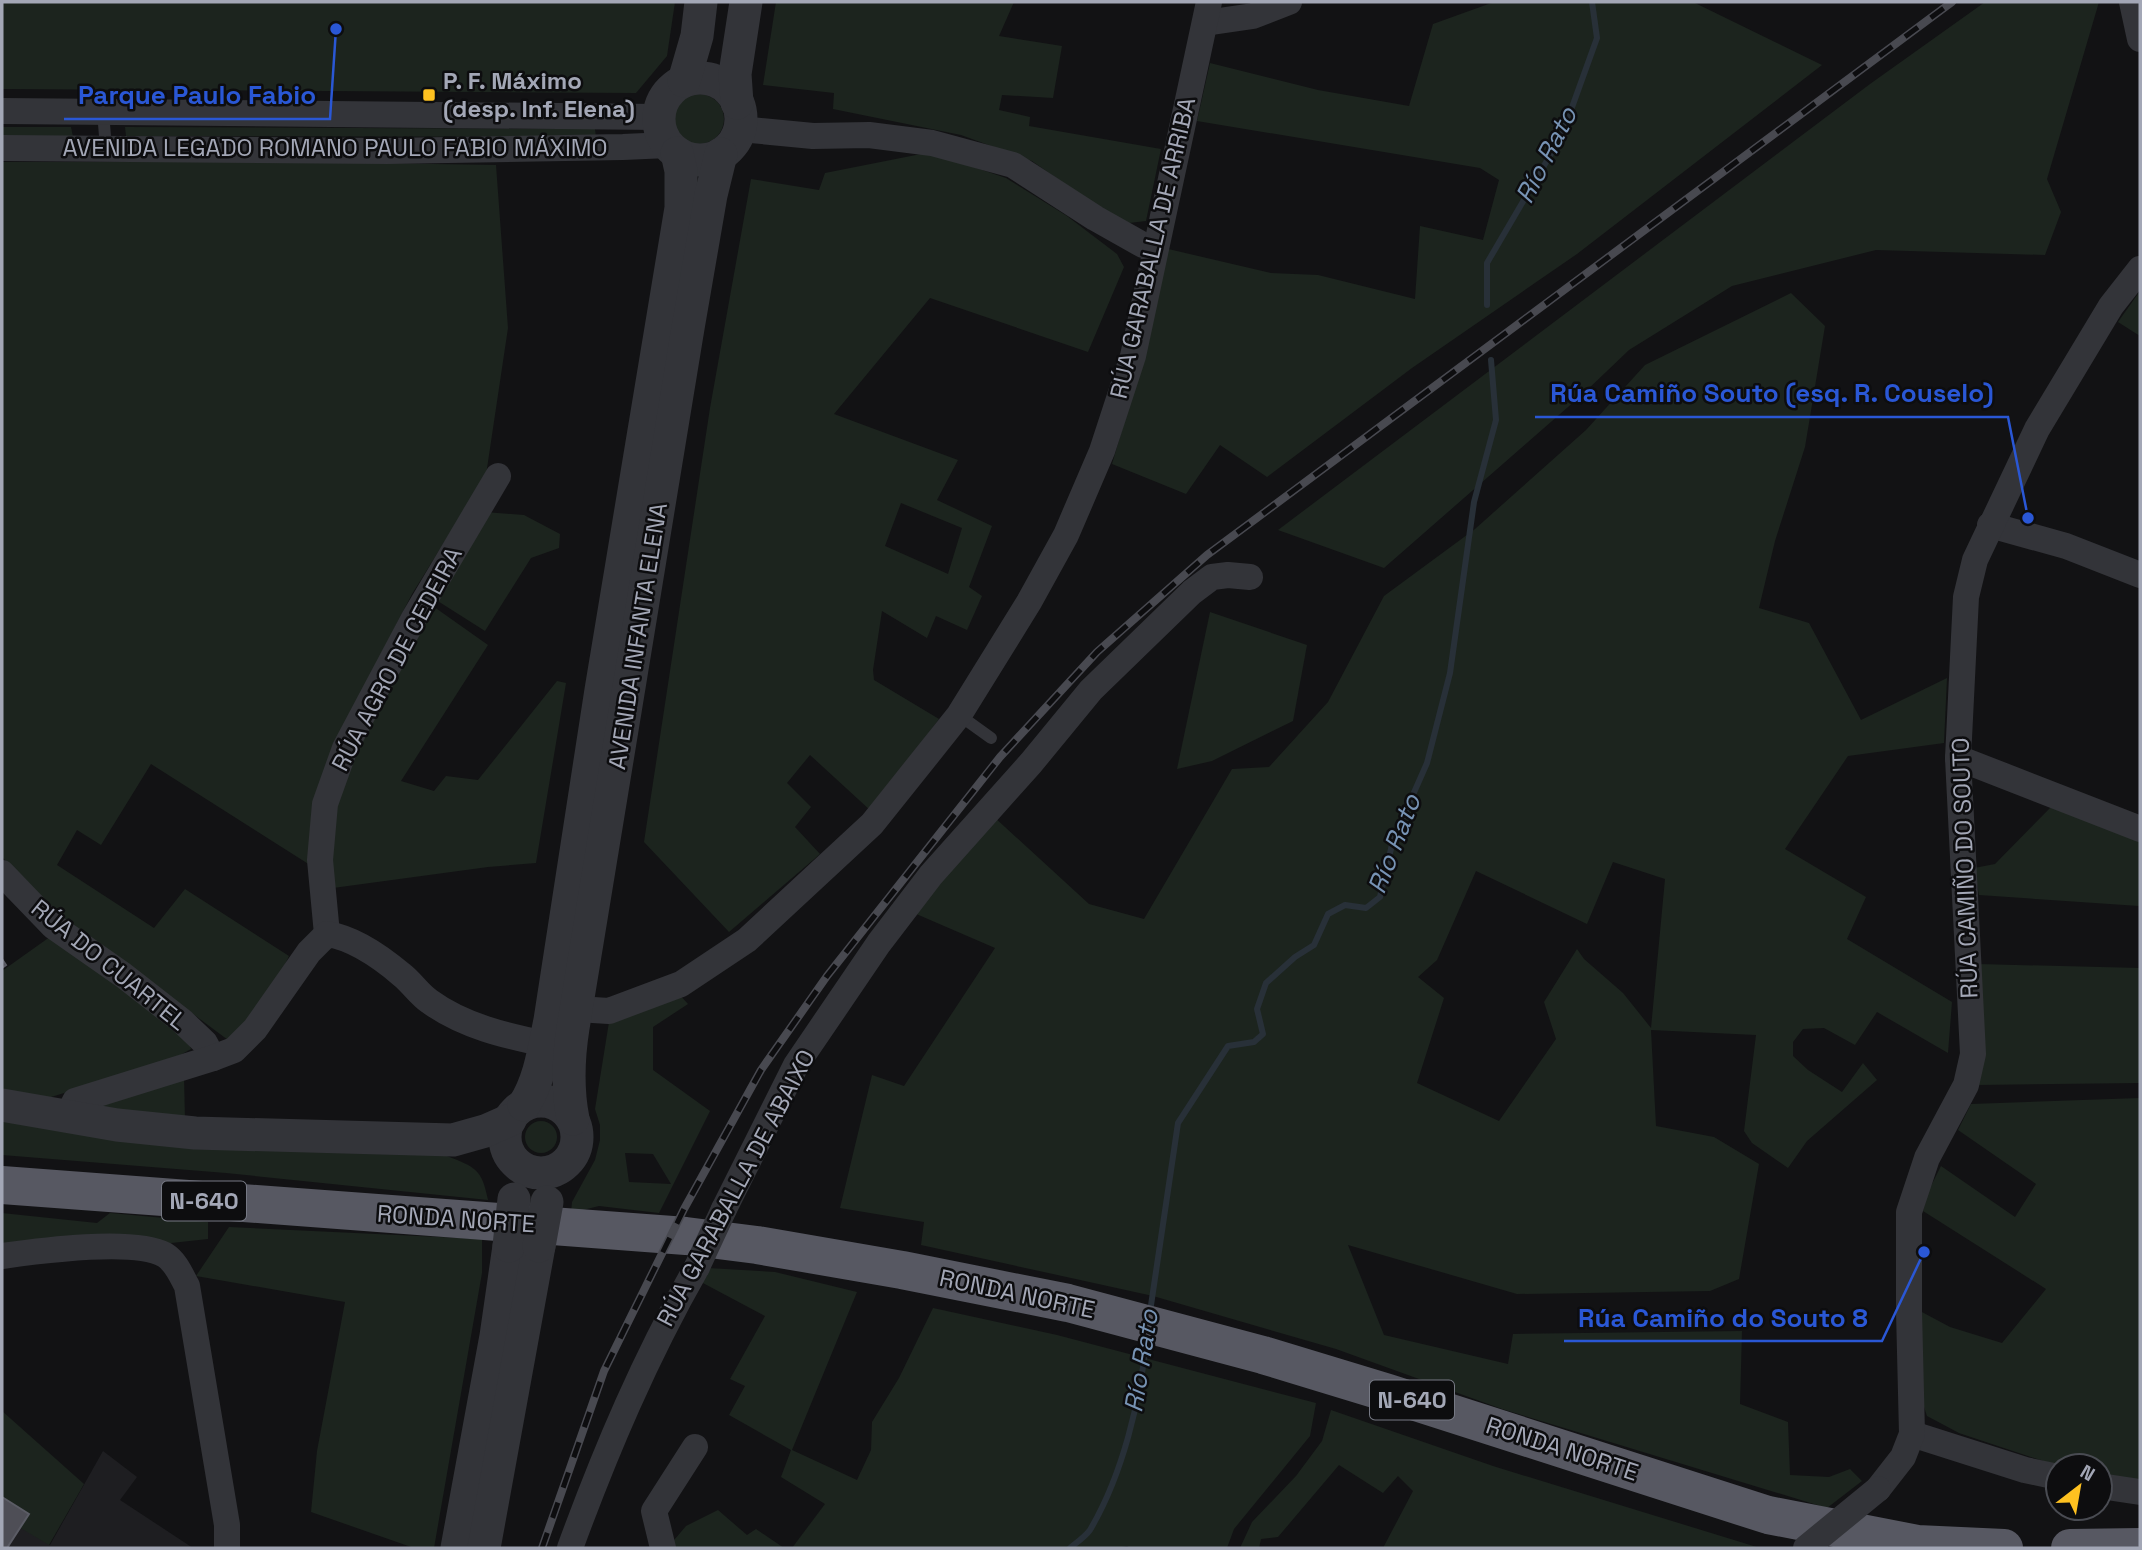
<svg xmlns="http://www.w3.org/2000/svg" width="2142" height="1550" viewBox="0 0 2142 1550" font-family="'Space Grotesk',sans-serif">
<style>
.built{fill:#1e1e21}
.green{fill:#1c241e;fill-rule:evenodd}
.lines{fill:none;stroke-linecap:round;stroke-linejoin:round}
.stream{stroke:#283038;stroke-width:6}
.building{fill:#4e4e56;stroke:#5b5c65;stroke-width:2}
.service{stroke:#333439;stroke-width:12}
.minor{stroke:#333439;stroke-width:26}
.tertiary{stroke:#333439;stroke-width:33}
.trunk{stroke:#575862;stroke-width:38}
.rail-casing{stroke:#484950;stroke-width:8}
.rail{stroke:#0d0d0f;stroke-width:5;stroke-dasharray:16;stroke-linecap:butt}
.minor-bridge{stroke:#333439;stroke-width:26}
.tertiary-bridge{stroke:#333439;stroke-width:33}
.poi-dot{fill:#fec120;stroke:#0d0d0f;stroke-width:2.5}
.labels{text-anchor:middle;stroke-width:5;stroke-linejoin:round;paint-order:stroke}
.shield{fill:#0d0d0f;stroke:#767984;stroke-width:2}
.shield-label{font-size:23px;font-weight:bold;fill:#a3a7b6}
.poi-label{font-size:24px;font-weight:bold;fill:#a3a7b6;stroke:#0d0d0f;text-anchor:start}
.street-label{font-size:24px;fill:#a3a7b6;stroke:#0d0d0f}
.water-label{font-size:26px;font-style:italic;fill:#7793b4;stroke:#0d0d0f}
.leader{fill:none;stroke:#2a57d5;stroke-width:2.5}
.callout-dot{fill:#2a57d5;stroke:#0d0d0f;stroke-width:2.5}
.callout-label{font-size:26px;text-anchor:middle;font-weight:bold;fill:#2a57d5;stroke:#0d0d0f;stroke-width:5;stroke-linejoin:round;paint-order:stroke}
</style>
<rect width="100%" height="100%" fill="#121214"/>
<path class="built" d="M 103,1451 L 137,1477 L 120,1500 L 193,1548 L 2,1548 L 2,1516 L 50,1545 Z"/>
<g class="green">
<path d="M 2,2 L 675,2 L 667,56 L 636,93 L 2,89 Z"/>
<path d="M 776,2 L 1014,2 L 999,36 L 1062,46 L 1053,98 L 1002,95 L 999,110 L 1030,117 L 1029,126 L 1161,149 L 1146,221 L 1129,223 L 1113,218 L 1032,161 L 961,135 L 833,109 L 834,93 L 763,85 Z"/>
<path d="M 1494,2 L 1693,2 L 1822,65 L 1577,254 L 1412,368 L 1267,477 L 1220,445 L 1186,494 L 1112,464 L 1148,342 L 1164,248 L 1271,273 L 1318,275 L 1415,299 L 1420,226 L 1483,240 L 1499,180 L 1480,168 L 1197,121 L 1210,63 L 1318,90 L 1409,106 L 1433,24 Z"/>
<path d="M 1985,2 L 2099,2 L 2047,179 L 2061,212 L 2045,255 L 1876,250 L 1732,286 L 1629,350 L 1584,393 L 1384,568 L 1278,530 L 1870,84 Z"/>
<circle cx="699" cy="119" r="25"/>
<path d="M 2,127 L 71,127 L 73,137 L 2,136 Z"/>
<path d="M 125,127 L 595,129 L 596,137 L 126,136 Z"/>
<path d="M 926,153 L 947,158 L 1006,178 L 1067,216 L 1117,254 L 1124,267 L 1088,352 L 930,298 L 834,414 L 958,460 L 937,500 L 992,526 L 969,587 L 982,596 L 967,630 L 936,616 L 927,638 L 882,611 L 873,670 L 874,680 L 939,719 L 871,811 L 810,755 L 787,783 L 811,807 L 795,827 L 820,854 L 729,932 L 644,842 L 710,408 L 751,179 L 819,190 L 825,173 ZM 901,503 L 962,528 L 948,574 L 885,546 Z"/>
<path d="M 2,162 L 310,162 L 496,165 L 508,328 L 486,475 L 412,594 L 352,710 L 310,865 L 151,764 L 101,845 L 77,830 L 57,865 L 154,928 L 185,889 L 289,956 L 269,998 L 228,1040 L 51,908 L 2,857 Z"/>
<path d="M 2140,291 L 2140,336 L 2118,322 Z"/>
<path d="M 1791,293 L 1825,326 L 1805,447 L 1775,541 L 1759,608 L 1809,623 L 1861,720 L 1947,678 L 1944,743 L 1848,756 L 1785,849 L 1866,897 L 1847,939 L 1952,1002 L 1948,1053 L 1877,1012 L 1855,1045 L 1824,1028 L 1803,1029 L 1793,1042 L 1793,1056 L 1808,1070 L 1842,1092 L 1863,1063 L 1877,1080 L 1807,1141 L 1788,1168 L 1752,1143 L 1744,1131 L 1756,1035 L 1651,1030 L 1656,1126 L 1714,1137 L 1759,1164 L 1739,1279 L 1710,1291 L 1517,1294 L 1348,1245 L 1384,1335 L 1508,1364 L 1513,1334 L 1742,1331 L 1740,1404 L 1788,1422 L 1790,1475 L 1829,1477 L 1850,1469 L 1862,1481 L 1827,1508 L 1502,1409 L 1336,1349 L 1153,1296 L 921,1245 L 924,1222 L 840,1208 L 872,1075 L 904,1086 L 995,948 L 914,913 L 993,816 L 1089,904 L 1144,919 L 1232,769 L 1269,767 L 1328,702 L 1384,596 L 1475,529 L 1586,430 L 1645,365 ZM 1613,862 L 1665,879 L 1651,1028 L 1623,993 L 1584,959 L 1577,949 L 1544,1002 L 1556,1039 L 1499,1121 L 1417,1083 L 1444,998 L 1418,977 L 1437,960 L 1476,871 L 1587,924 Z"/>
<path d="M 485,512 L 524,515 L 560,534 L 559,548 L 531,558 L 485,631 L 433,598 Z"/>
<path d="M 430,604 L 488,645 L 401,781 L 434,791 L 446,776 L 478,780 L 557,681 L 566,683 L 536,863 L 488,867 L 333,888 L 332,839 L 339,794 L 368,719 Z"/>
<path d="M 1210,612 L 1307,645 L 1293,721 L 1212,761 L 1177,769 Z"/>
<path d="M 2051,807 L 2140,841 L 2139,906 L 1979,895 L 1974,868 L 1995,864 Z"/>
<path d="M 54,934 L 185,1034 L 191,1049 L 175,1058 L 45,1099 L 2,1093 L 2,971 Z"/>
<path d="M 1978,964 L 2140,968 L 2140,1083 L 1977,1085 Z"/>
<path d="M 677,992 L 688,1004 L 653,1027 L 653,1070 L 710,1111 L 659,1213 L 599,1206 L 571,1213 L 572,1202 L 595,1160 L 600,1140 L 600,1125 L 595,1109 L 609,1022 ZM 625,1153 L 653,1154 L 671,1184 L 629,1182 Z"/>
<path d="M 184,1076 L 185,1120 L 88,1109 Z"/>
<path d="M 2140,1098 L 2140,1483 L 2100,1475 L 2100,1466 L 2058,1466 L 1959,1433 L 1927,1416 L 1922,1401 L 1920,1311 L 1950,1327 L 2002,1343 L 2046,1289 L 1923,1211 L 1929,1190 L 1941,1166 L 2015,1217 L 2036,1184 L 1958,1130 L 1971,1104 Z"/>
<path d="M 2,1116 L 447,1156 C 475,1167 482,1169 488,1200 L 226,1173 L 2,1155 Z"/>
<circle cx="541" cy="1137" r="16"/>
<path d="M 2,1213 L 97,1223 L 110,1213 L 208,1222 L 208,1239 L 162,1244 L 2,1247 Z"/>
<path d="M 229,1227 L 482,1239 L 482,1273 L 434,1548 L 414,1548 L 311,1512 L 317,1451 L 345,1302 L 196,1276 Z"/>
<path d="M 708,1268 L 775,1272 L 857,1292 L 792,1450 L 857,1480 L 871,1450 L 872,1422 L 899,1378 L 933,1308 L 1057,1335 L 1316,1403 L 1310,1436 L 1234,1529 L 1227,1548 L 1130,1548 L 1127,1546 L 1118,1548 L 792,1548 L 825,1504 L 781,1477 L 791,1450 L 729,1415 L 745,1386 L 730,1379 L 765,1316 L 701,1282 Z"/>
<path d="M 1331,1410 L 1493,1466 L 1760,1548 L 1383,1548 L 1413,1491 L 1398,1476 L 1383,1493 L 1339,1465 L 1278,1537 L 1261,1539 L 1259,1548 L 1240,1548 L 1252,1522 L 1296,1476 L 1322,1441 Z"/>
<path d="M 2,1411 L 84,1484 L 49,1545 L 2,1517 Z"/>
<path d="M 718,1510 L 747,1535 L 756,1529 L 784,1548 L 670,1548 L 669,1546 L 686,1526 Z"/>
</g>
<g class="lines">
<g class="stream">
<path d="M 1487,305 L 1487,263 L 1562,135 L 1597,38 L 1592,2"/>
<path d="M 1150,1312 L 1178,1123 L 1228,1046 L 1254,1042 L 1263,1034 L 1257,1009 L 1266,983 L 1295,957 L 1314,945 L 1328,914 L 1345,905 L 1366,908 L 1380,897 L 1393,840 L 1427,763 L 1450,673 L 1474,502 L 1496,420 L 1491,360"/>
<path d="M 1070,1548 C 1076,1543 1085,1537 1090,1530 C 1123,1474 1140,1401 1147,1337"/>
</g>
</g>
<g class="building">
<path d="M 2,959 L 6,965 L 2,968 Z"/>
<path d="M 2,1497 L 29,1514 L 7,1548 L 2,1548 Z"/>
</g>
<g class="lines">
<g class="service">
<path d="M 103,112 L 106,148"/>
<path d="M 959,715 L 991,738"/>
</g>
<g class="minor">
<path d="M 2132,2 L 2140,39"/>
<path d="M 1205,23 L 1253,16 L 1289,2"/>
<path d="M 2,111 L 659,117"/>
<path d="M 740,129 L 813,136 L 869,135 L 932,143 L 1013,165 L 1095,218 L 1143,245 L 1155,247"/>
<path d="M 2,148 L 387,151 L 623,147 L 668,145"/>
<path d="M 1990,525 L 2066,546 L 2140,575"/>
<path d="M 1958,758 L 2140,829"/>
<path d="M 2,873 L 53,926 L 123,975 L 182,1021 L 205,1043 L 213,1058"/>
<path d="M 327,934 L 320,860 L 325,804 L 345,748 L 414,618 L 498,476"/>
<path d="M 577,1009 L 609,1011 L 681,984 L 747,940 L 872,824 L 959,715 L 1029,602 L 1066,535 L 1102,451 L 1133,356 L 1209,2"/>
<path d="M 67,1117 L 75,1101 L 213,1058 L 234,1050 L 255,1029 L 309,952 L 327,934 C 354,938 382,958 402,975 C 412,983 419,994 429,1001 C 463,1026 506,1036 546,1044"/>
<path d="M 724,1209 L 796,1065 L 879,943 L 931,875 L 1031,763 L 1091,690 L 1192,592 L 1212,577 L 1228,575 L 1250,577"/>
<path d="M 2,1256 C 38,1251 134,1238 165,1255 C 176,1262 181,1275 187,1286 L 227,1525 L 227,1548"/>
<path d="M 1912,1434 L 2025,1470 L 2058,1477"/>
<path d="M 2100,1486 L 2140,1492"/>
<path d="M 1878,1489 L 1903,1457 L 1912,1434 L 1909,1311 L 1909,1212 L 1927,1158 L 1966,1085 L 1973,1054 L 1958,758 L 1966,597 L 1975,560 L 2037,429 L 2111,306 L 2140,269"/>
<path d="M 570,1548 C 606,1450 645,1358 697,1267"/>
<path d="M 663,1548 L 654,1511 L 695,1447"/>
</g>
<g class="tertiary">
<circle cx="700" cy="119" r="41"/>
<path d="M 684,81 L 697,36 L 701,2"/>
<path d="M 737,103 L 735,74 L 746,2"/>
<circle cx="541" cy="1137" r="36"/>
<path d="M 2,1105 L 117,1125 L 195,1133 L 453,1140 L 485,1131 L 510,1120"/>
<path d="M 524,1105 C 540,1080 544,1049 550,1020 L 601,690 L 681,208 L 681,171 L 677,153"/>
<path d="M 573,1119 C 567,1088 568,1060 573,1028 L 688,328 L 711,195 L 721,154"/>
<path d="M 457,1548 L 496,1336 L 509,1246"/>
<path d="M 484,1548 L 539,1246"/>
</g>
<g class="trunk">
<path d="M 2,1185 L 686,1236 L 757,1245 L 902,1270 L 1068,1303 L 1263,1355 L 1388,1393 L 1768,1515 L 1917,1544 L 2004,1548"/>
<path d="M 2070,1548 L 2140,1547"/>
</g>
<g class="rail-casing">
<path id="rail" d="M 542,1548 L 604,1371 L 684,1209 L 761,1070 L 827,976 L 1000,757 L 1097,652 L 1207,555 L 1952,2"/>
</g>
<use href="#rail" class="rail"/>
<g class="minor-bridge">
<path d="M 697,1267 L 724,1209"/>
<path d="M 1806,1548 L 1878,1489"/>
</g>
<g class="tertiary-bridge">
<path d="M 509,1246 L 514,1199"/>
<path d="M 539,1246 L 547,1202"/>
</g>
</g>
<rect class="poi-dot" x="422" y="88" width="14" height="14" rx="3.5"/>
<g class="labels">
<g class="shield">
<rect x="162" y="1181.5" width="84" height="39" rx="5"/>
<rect x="1370" y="1380.5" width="84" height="39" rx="5"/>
</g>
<g class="shield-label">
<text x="204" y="1209">N-640</text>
<text x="1412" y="1408">N-640</text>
</g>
<g class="poi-label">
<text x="443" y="89">P. F. Máximo<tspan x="443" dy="28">(desp. Inf. Elena)</tspan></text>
</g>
<g class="street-label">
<text x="335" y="156">AVENIDA LEGADO ROMANO PAULO FABIO MÁXIMO</text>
<text transform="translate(1153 248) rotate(-77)" y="8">RÚA GARABALLA DE ARRIBA</text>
<text transform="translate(638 636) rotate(-81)" y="8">AVENIDA INFANTA ELENA</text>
<text transform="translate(397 659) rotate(-62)" y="8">RÚA AGRO DE CEDEIRA</text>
<text transform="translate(1965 868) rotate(-92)" y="8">RÚA CAMIÑO DO SOUTO</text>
<text transform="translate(109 965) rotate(39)" y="8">RÚA DO CUARTEL</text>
<text transform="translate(736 1188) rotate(-62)" y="8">RÚA GARABALLA DE ABAIXO</text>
<text transform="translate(456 1219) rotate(4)" y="8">RONDA NORTE</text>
<text transform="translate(1017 1294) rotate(12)" y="8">RONDA NORTE</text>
<text transform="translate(1562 1449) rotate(18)" y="8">RONDA NORTE</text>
</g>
<g class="water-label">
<text transform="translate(1546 155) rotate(-63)" y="9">Río Rato</text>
<text transform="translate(1394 844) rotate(-69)" y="9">Río Rato</text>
<text transform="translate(1141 1361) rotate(-81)" y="9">Río Rato</text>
</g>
</g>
<path class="leader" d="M336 29L330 119H64M2028 518L2008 417H1535M1924 1252L1882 1341H1564"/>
<g class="callout-dot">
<circle cx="336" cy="29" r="7"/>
<circle cx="2028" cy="518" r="7"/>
<circle cx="1924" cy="1252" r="7"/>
</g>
<g class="callout-label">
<text x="197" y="104">Parque Paulo Fabio</text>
<text x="1772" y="402">Rúa Camiño Souto (esq. R. Couselo)</text>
<text x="1723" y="1327">Rúa Camiño do Souto 8</text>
</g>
<rect width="2142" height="1550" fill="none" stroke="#a3a7b6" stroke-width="7"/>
<g transform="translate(2079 1487) rotate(31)"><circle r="33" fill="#0d0d0f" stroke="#494b52" stroke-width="2"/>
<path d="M0-5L12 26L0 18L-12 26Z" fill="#fec120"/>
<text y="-10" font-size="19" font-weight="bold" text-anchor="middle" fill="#a3a7b6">N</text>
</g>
</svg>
